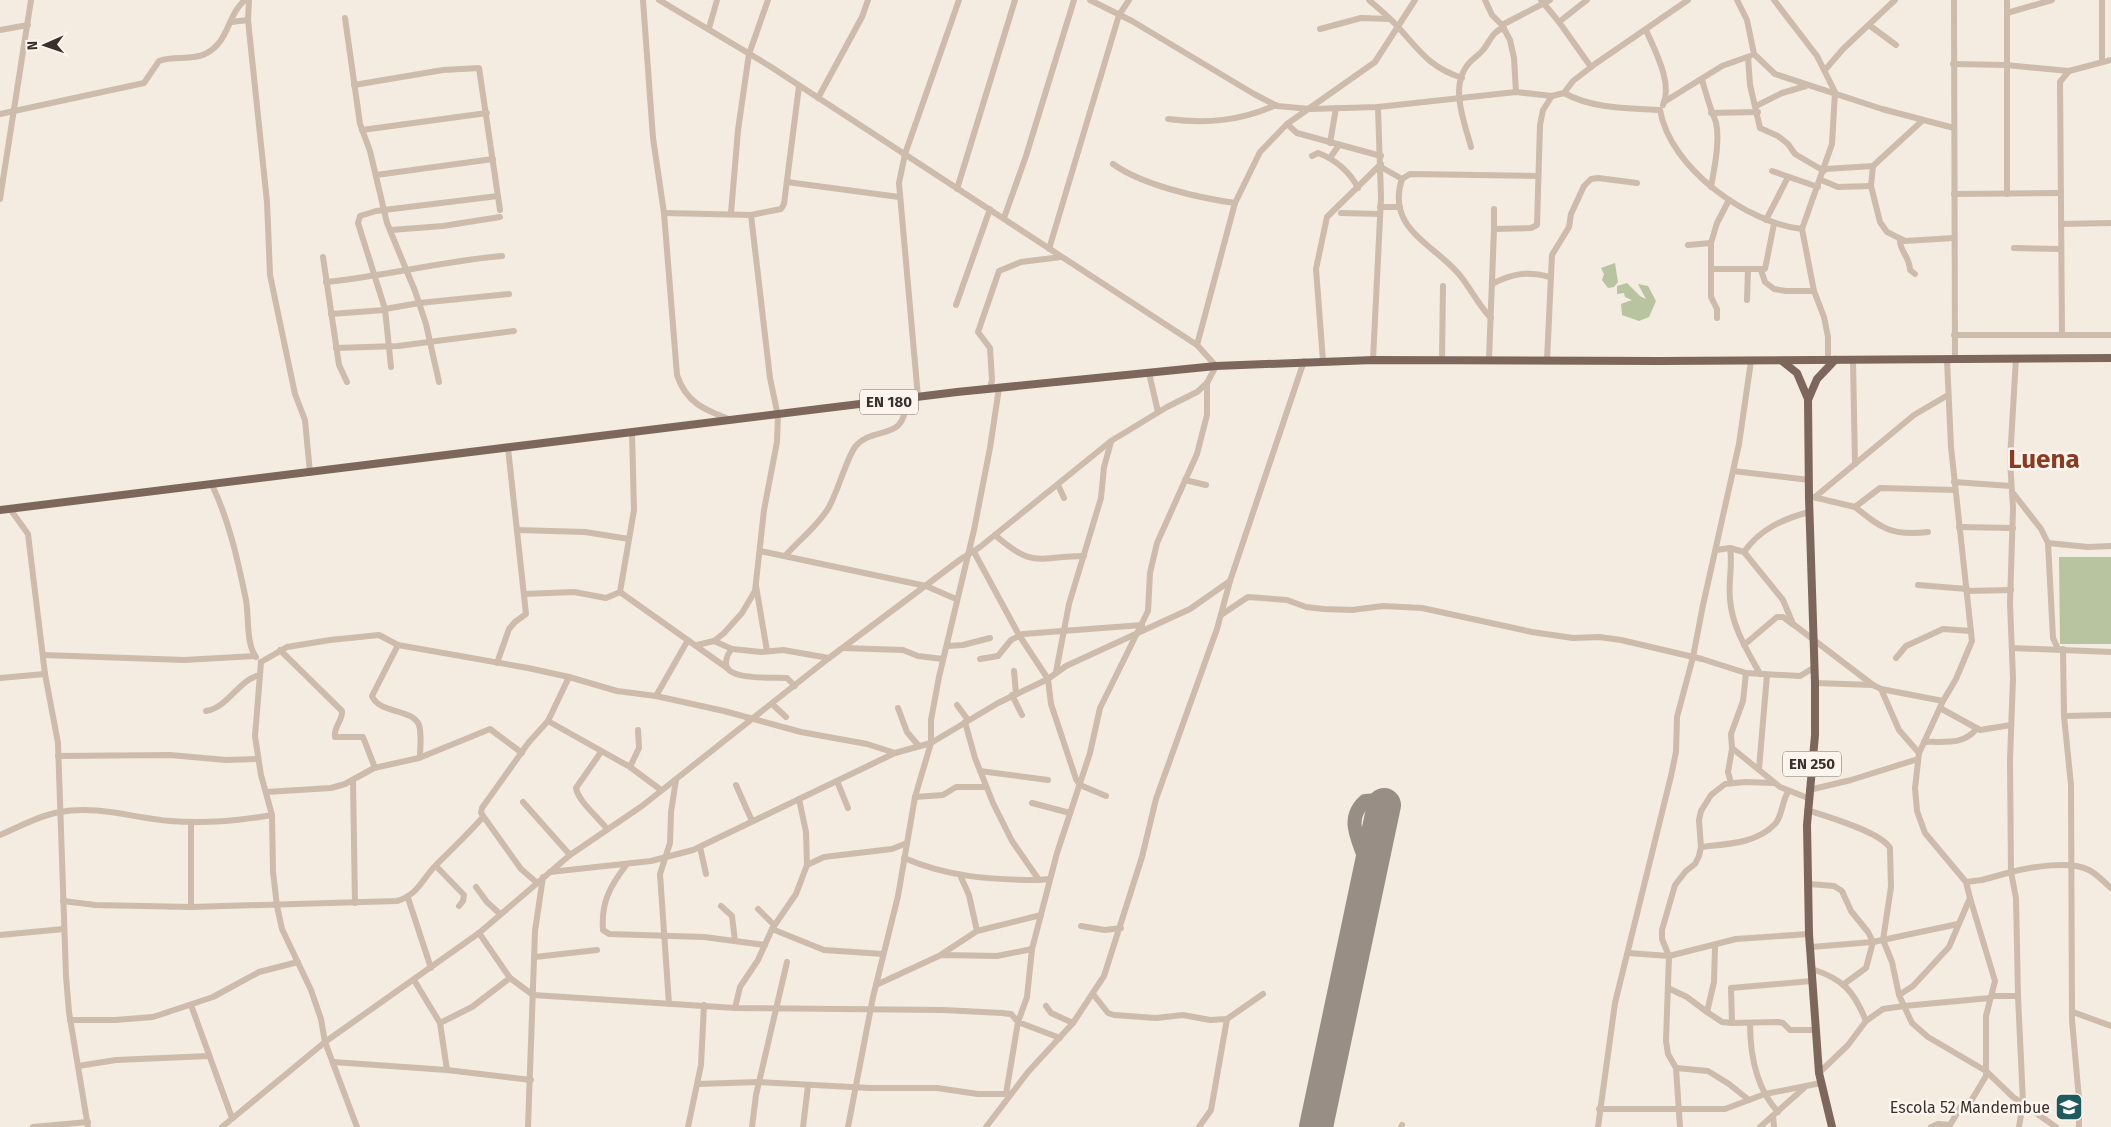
<svg xmlns="http://www.w3.org/2000/svg" width="2111" height="1127" viewBox="0 0 2111 1127" font-family="'Fira Sans',sans-serif">
<style>
.green{fill:#b8c4a0}
.lines{fill:none;stroke-linecap:round;stroke-linejoin:round}
.taxiway{stroke:#988e86;stroke-width:14}
.runway{stroke:#988e86;stroke-width:34}
.minor{stroke:#cdbbac;stroke-width:6}
.major{stroke:#7d675c;stroke-width:8}
.labels{text-anchor:middle;stroke-width:5;stroke-linejoin:round;paint-order:stroke}
.shield{fill:#fbf5ee;stroke:#756b66;stroke-width:1}
.shield-label{font-size:15px;font-weight:bold;fill:#3b302b}
.poi-label{font-size:16px;fill:#3b302b;stroke:#fbf5ee;text-anchor:end}
.town-label{font-size:26px;font-weight:bold;fill:#8c3b22;stroke:#fbf5ee}
</style>
<rect width="100%" height="100%" fill="#f4ebe1"/>
<g class="green">
<path d="M 1615,263 L 1618,282 L 1614,287 L 1608,288 L 1602,280 L 1604,274 L 1601,268 Z"/>
<path d="M 1627,283 L 1640,296 L 1646,299 L 1638,284 L 1648,286 L 1656,301 L 1649,317 L 1639,321 L 1622,315 L 1621,304 L 1632,300 L 1625,297 L 1624,293 L 1617,294 L 1617,286 Z"/>
<path d="M 2059,557 L 2111,557 L 2111,644 L 2060,644 Z"/>
</g>
<g class="lines">
<path class="taxiway" d="M 1368,883 C 1367,876 1367,869 1366,863 C 1360,841 1344,820 1365,801 L 1379,800 L 1384,805"/>
<path class="runway" d="M 1316,1127 L 1384,805"/>
<g class="minor">
<path d="M 249,0 L 248,20 L 267,202 L 270,275 L 295,394 L 305,420 L 310,473"/>
<path d="M 643,0 L 653,138 L 664,213 L 677,375 C 686,403 705,410 731,420"/>
<path d="M 1090,0 L 1132,21 L 1254,94 L 1277,106 L 1310,109 L 1378,107 L 1516,92 L 1552,96 L 1564,93 C 1593,109 1628,108 1660,110 C 1670,168 1747,223 1802,229"/>
<path d="M 1369,0 C 1379,9 1389,17 1398,27 C 1420,51 1429,67 1462,78"/>
<path d="M 1485,0 L 1492,15 L 1502,25 L 1510,40 L 1514,58 L 1516,92"/>
<path d="M 1541,0 L 1559,22 L 1591,67"/>
<path d="M 1737,0 L 1747,20 L 1754,54 L 1775,74 L 1882,109 L 1954,128"/>
<path d="M 1774,0 L 1817,56 L 1835,92 L 1832,144 L 1802,229 L 1814,291 L 1824,317 L 1828,337 L 1828,360"/>
<path d="M 1954,0 L 1955,359"/>
<path d="M 2007,0 L 2007,194"/>
<path d="M 2102,0 L 2102,62"/>
<path d="M 2007,13 L 2052,0"/>
<path d="M 345,18 L 360,124 L 370,151 L 387,223 L 415,291 L 426,324 L 439,382"/>
<path d="M 231,22 L 248,20"/>
<path d="M 1559,22 L 1587,0"/>
<path d="M 1502,25 L 1550,0"/>
<path d="M 1869,25 L 1896,45"/>
<path d="M 709,28 L 717,0"/>
<path d="M 1320,29 L 1361,18 L 1389,19"/>
<path d="M 0,30 L 28,25"/>
<path d="M 1646,30 C 1655,51 1673,83 1663,105"/>
<path d="M 1748,57 L 1750,85 L 1760,128 L 1778,136 L 1788,144 L 1795,154 L 1824,171"/>
<path d="M 1953,64 L 2006,65 L 2069,71 L 2111,60"/>
<path d="M 1825,70 L 1843,49 L 1895,0"/>
<path d="M 1702,80 C 1706,93 1709,105 1714,117 C 1722,133 1714,170 1711,187"/>
<path d="M 354,85 L 443,70 L 479,68 L 500,210"/>
<path d="M 1564,93 L 1573,81 L 1595,64 L 1688,0"/>
<path d="M 818,98 L 862,17 L 868,0"/>
<path d="M 1664,102 L 1722,66 L 1750,56"/>
<path d="M 1756,106 L 1782,93 L 1806,86"/>
<path d="M 1711,113 L 1758,112"/>
<path d="M 0,114 L 144,83 L 159,61 C 173,55 191,61 205,54 C 229,43 227,15 245,0"/>
<path d="M 1168,119 C 1207,124 1240,121 1276,105"/>
<path d="M 1287,124 L 1297,133 L 1381,156"/>
<path d="M 362,130 L 487,113"/>
<path d="M 1330,143 L 1336,108"/>
<path d="M 1471,147 C 1464,120 1448,84 1471,61 C 1475,57 1479,55 1483,50 C 1490,42 1492,31 1504,28"/>
<path d="M 1312,156 L 1318,153 C 1335,159 1350,172 1358,188"/>
<path d="M 1330,158 L 1339,145"/>
<path d="M 1113,164 C 1142,185 1199,198 1235,203"/>
<path d="M 1873,166 L 1871,186 L 1880,222 L 1887,232 L 1905,241 L 1954,238"/>
<path d="M 1381,167 L 1402,179 C 1386,227 1431,243 1457,272 C 1470,286 1477,304 1491,318"/>
<path d="M 1825,169 L 1873,166 L 1923,120"/>
<path d="M 1772,171 L 1818,187"/>
<path d="M 376,175 L 493,159"/>
<path d="M 1402,179 L 1410,174 L 1537,176"/>
<path d="M 1821,180 L 1838,187 L 1871,186"/>
<path d="M 787,182 L 899,197"/>
<path d="M 957,189 L 1015,0"/>
<path d="M 1954,194 L 2061,193"/>
<path d="M 0,199 L 31,0"/>
<path d="M 1380,207 L 1400,207"/>
<path d="M 664,213 L 751,215 L 781,209 L 784,204 L 799,86"/>
<path d="M 731,213 L 738,130 L 749,54 L 768,0"/>
<path d="M 1341,213 L 1380,214"/>
<path d="M 1004,218 L 1026,156 L 1074,0"/>
<path d="M 1766,220 L 1788,177"/>
<path d="M 2061,224 L 2111,223"/>
<path d="M 1494,229 L 1494,209"/>
<path d="M 391,230 L 443,226 L 500,217"/>
<path d="M 1900,240 C 1899,250 1910,257 1910,270 L 1915,274"/>
<path d="M 1688,245 L 1711,243"/>
<path d="M 2014,248 L 2061,249"/>
<path d="M 1049,249 L 1119,15 L 1129,0"/>
<path d="M 323,257 L 339,365 L 347,382"/>
<path d="M 1712,269 L 1765,269 L 1774,224"/>
<path d="M 1761,270 L 1765,282 L 1774,289 L 1786,291 L 1814,291"/>
<path d="M 326,282 C 385,276 443,261 502,256"/>
<path d="M 1492,284 C 1513,273 1528,271 1550,277"/>
<path d="M 1747,300 L 1748,269"/>
<path d="M 956,305 L 990,209"/>
<path d="M 385,309 L 419,303 L 509,294"/>
<path d="M 331,314 L 385,310"/>
<path d="M 1717,318 L 1717,309 L 1711,297 L 1711,243 L 1717,223 L 1729,200"/>
<path d="M 1954,335 L 2111,335"/>
<path d="M 2062,335 L 2060,82 L 2069,71"/>
<path d="M 1197,345 L 1235,203 L 1260,152 L 1287,124 L 1375,62 L 1415,0"/>
<path d="M 336,348 L 398,346 L 514,331"/>
<path d="M 1442,359 L 1443,286"/>
<path d="M 1489,359 L 1494,229 L 1531,228 L 1537,225 L 1540,125 L 1543,110 L 1552,96"/>
<path d="M 1373,360 L 1381,198 L 1378,107"/>
<path d="M 1547,360 L 1552,255 L 1569,227 L 1571,214 L 1584,186 L 1591,179 L 1598,178 L 1637,183"/>
<path d="M 1323,361 L 1316,269 L 1327,217 L 1381,164"/>
<path d="M 1853,361 L 1855,464"/>
<path d="M 391,367 L 385,309 L 358,223 L 360,216 L 376,211 L 498,196"/>
<path d="M 1149,373 L 1158,412"/>
<path d="M 990,389 L 992,380 L 990,348 L 978,332 L 999,271 L 1021,262 L 1061,257"/>
<path d="M 918,397 L 899,183 L 905,154 L 959,0"/>
<path d="M 1733,471 L 1809,480"/>
<path d="M 1185,480 L 1206,485"/>
<path d="M 1954,482 L 2011,486"/>
<path d="M 212,485 C 229,520 238,561 246,600 C 249,617 246,644 256,657"/>
<path d="M 1058,485 L 1064,498"/>
<path d="M 2013,493 L 2041,529 L 2048,543 L 2053,638 L 2058,649"/>
<path d="M 1813,497 L 1855,507 L 1880,488 L 1955,490"/>
<path d="M 1815,497 L 1914,415 L 1948,395"/>
<path d="M 1855,507 C 1882,529 1892,536 1928,532"/>
<path d="M 10,509 L 28,534 L 45,674 L 58,743 L 66,976 L 69,1012 L 88,1127"/>
<path d="M 1959,527 L 2013,528"/>
<path d="M 517,530 L 585,532 L 629,539"/>
<path d="M 995,535 C 1035,570 1037,556 1084,556"/>
<path d="M 2048,543 L 2088,547 L 2111,546"/>
<path d="M 1730,548 C 1733,566 1728,581 1730,599 C 1732,627 1747,650 1760,674"/>
<path d="M 1716,550 L 1730,548 L 1744,552 L 1783,600 L 1793,624 L 1873,685"/>
<path d="M 760,551 L 926,586 L 956,599"/>
<path d="M 974,552 L 1019,635 L 1048,679 L 1051,704 L 1076,779 L 1080,785 L 1106,796"/>
<path d="M 1744,552 C 1760,529 1783,519 1809,512"/>
<path d="M 786,555 C 800,539 818,526 829,507 C 838,491 846,460 855,447 C 873,424 906,444 906,400"/>
<path d="M 1918,585 L 1967,589"/>
<path d="M 756,586 L 767,651"/>
<path d="M 1968,591 L 2011,590"/>
<path d="M 620,592 L 727,668"/>
<path d="M 524,594 L 574,592 L 606,598 L 620,592 L 634,510 L 632,433"/>
<path d="M 1221,615 L 1248,597 L 1287,600 L 1306,607 L 1324,609 L 1352,610 L 1383,606 L 1422,608 L 1532,632 L 1573,638 L 1599,637 L 1621,640 L 1702,659 L 1746,673 L 1800,676 L 1815,667"/>
<path d="M 714,641 L 732,649"/>
<path d="M 398,645 L 372,696 C 379,714 412,708 419,725 C 422,734 420,748 420,757"/>
<path d="M 697,645 L 714,641 L 724,633 L 742,613 L 755,591 L 764,510 L 777,442 L 778,416 L 770,378 L 751,215"/>
<path d="M 1744,645 L 1777,617 L 1783,617 L 1792,624"/>
<path d="M 947,646 L 963,645 L 990,638"/>
<path d="M 843,648 L 903,650 L 918,656 L 943,659"/>
<path d="M 2012,648 L 2111,652"/>
<path d="M 2063,649 L 2064,716 L 2071,785 L 2072,1020 L 2079,1099 L 2079,1127"/>
<path d="M 280,650 L 342,711 C 343,720 333,728 335,737 L 363,737 L 375,768"/>
<path d="M 43,655 L 184,660 L 255,656"/>
<path d="M 1896,658 L 1906,646 L 1943,629 L 1971,631"/>
<path d="M 980,659 L 998,656 L 1011,640 L 1023,634 L 1142,625"/>
<path d="M 261,662 L 255,736 L 261,775 L 272,815 L 273,872 L 277,906 L 282,929 L 311,990 L 321,1019 L 325,1042 L 357,1127"/>
<path d="M 261,662 L 287,647 L 330,640 L 379,635 L 398,645 L 528,668 L 569,677"/>
<path d="M 497,663 L 509,629 L 515,622 L 526,614 L 508,448"/>
<path d="M 1014,671 L 1016,694"/>
<path d="M 1056,672 L 1069,604 L 1101,498 L 1104,467 L 1111,442"/>
<path d="M 1746,673 L 1743,701 L 1731,734 L 1732,748 L 1780,787 L 1808,798"/>
<path d="M 0,678 L 45,674"/>
<path d="M 1815,683 L 1873,685 L 1881,689 L 1943,701"/>
<path d="M 795,686 L 787,678 C 774,677 725,681 726,663 C 726,658 729,652 732,649 L 761,652 L 783,650 L 829,658"/>
<path d="M 1881,689 L 1899,730 L 1919,753"/>
<path d="M 1012,695 L 1022,715"/>
<path d="M 656,696 L 688,640"/>
<path d="M 772,704 L 786,717"/>
<path d="M 957,705 L 968,720"/>
<path d="M 898,708 L 907,732 L 918,745"/>
<path d="M 1940,708 L 1980,730 L 2011,725"/>
<path d="M 206,711 C 229,707 238,680 260,675"/>
<path d="M 2064,716 L 2111,715"/>
<path d="M 548,721 L 569,677 L 617,691 L 656,696 L 724,711 L 801,732 L 867,744 L 895,753"/>
<path d="M 965,722 L 975,758 L 993,803 L 1012,841 L 1039,880 L 1049,879"/>
<path d="M 1924,742 C 1944,741 1964,746 1977,728"/>
<path d="M 601,752 L 576,788 C 578,801 598,817 607,829"/>
<path d="M 58,756 L 170,755 L 226,760 L 258,759"/>
<path d="M 630,767 L 639,748 L 638,730"/>
<path d="M 1759,769 L 1767,675"/>
<path d="M 980,771 L 1048,780"/>
<path d="M 353,780 L 355,903"/>
<path d="M 837,781 L 848,808"/>
<path d="M 1731,783 L 1728,772 L 1732,749"/>
<path d="M 736,785 L 752,821"/>
<path d="M 1809,790 L 1851,780 L 1918,759"/>
<path d="M 266,792 L 331,788 L 345,784 L 374,768 L 419,758 L 490,729 L 522,753"/>
<path d="M 915,797 L 943,795 L 956,787 L 986,787"/>
<path d="M 523,802 L 570,855"/>
<path d="M 1032,803 L 1070,813"/>
<path d="M 1807,810 C 1826,816 1881,832 1890,848 L 1891,887 L 1883,940 L 1892,962 L 1899,995"/>
<path d="M 191,822 L 191,907"/>
<path d="M 0,835 C 19,827 40,815 60,812 C 96,805 134,818 170,821 C 205,824 238,821 272,815"/>
<path d="M 700,847 L 706,874"/>
<path d="M 1701,847 C 1726,844 1756,844 1775,824 C 1782,817 1782,801 1788,792"/>
<path d="M 904,858 C 948,877 991,880 1039,880"/>
<path d="M 627,864 C 610,886 601,902 603,930 L 609,934 L 704,937 L 765,945"/>
<path d="M 807,865 L 824,857 L 892,849 L 907,843"/>
<path d="M 436,866 L 464,895 L 463,901 L 459,906"/>
<path d="M 550,872 L 651,861 L 693,850 L 895,753 L 931,743 L 998,703 L 1048,679 L 1066,666 L 1190,609 L 1230,581"/>
<path d="M 960,875 L 969,895 L 977,931"/>
<path d="M 536,882 L 521,869 L 481,813 L 482,808 L 529,742 L 548,721 L 630,767 L 661,790"/>
<path d="M 1966,882 L 1982,880 L 2011,872 L 2010,760 L 2013,678 L 2010,603 L 2013,508 L 2010,460 L 2016,358"/>
<path d="M 1809,884 L 1834,886 L 1842,891 L 1851,911 L 1868,932 L 1873,942 L 1866,968 L 1844,984"/>
<path d="M 476,887 L 487,902 L 500,914"/>
<path d="M 408,898 L 431,968"/>
<path d="M 63,901 L 95,905 L 191,907 L 397,901 C 418,895 422,879 436,865 C 452,849 468,834 483,817"/>
<path d="M 721,906 L 732,916 L 735,941"/>
<path d="M 758,909 L 774,925"/>
<path d="M 1081,926 L 1105,930 L 1121,928"/>
<path d="M 772,929 L 824,950 L 883,954"/>
<path d="M 479,933 L 510,978"/>
<path d="M 0,935 L 64,929"/>
<path d="M 1715,947 L 1714,982 L 1707,1012 L 1722,1022 L 1732,1023"/>
<path d="M 1811,947 L 1873,942 L 1958,924"/>
<path d="M 1628,953 L 1669,956 L 1736,939 L 1809,934"/>
<path d="M 942,954 L 977,931 L 1041,915"/>
<path d="M 535,957 L 597,950"/>
<path d="M 1812,969 C 1843,979 1854,991 1866,1021"/>
<path d="M 414,980 L 440,1023 L 447,1070"/>
<path d="M 1812,981 L 1731,988 L 1732,1023 L 1778,1022 L 1783,1023 L 1790,1030 L 1814,1030"/>
<path d="M 876,985 L 941,955 L 997,956 L 1032,949"/>
<path d="M 1668,988 L 1687,997 L 1707,1012"/>
<path d="M 1093,994 L 1108,1013 L 1114,1015 L 1156,1018 L 1183,1015 L 1210,1020 L 1227,1019 L 1263,994"/>
<path d="M 1992,996 L 2018,996 L 2016,898 L 2011,872 C 2031,867 2070,860 2089,870 C 2097,874 2104,882 2111,888"/>
<path d="M 2018,996 L 2023,1102 L 2019,1127"/>
<path d="M 1990,998 L 1904,1006 L 1912,1023 L 1928,1037 L 1986,1071 L 2013,1097 L 2056,1127"/>
<path d="M 669,1004 L 660,874 L 670,843 L 671,812 L 676,780"/>
<path d="M 191,1005 L 232,1118"/>
<path d="M 1046,1006 L 1051,1013 L 1073,1023"/>
<path d="M 735,1008 L 740,987 L 758,960 L 772,929 L 796,894 L 807,865 L 806,832 L 799,799"/>
<path d="M 2073,1012 L 2111,1026"/>
<path d="M 70,1020 L 115,1020 L 153,1017 L 213,997 L 259,972 L 298,962"/>
<path d="M 440,1023 L 472,1007 L 510,978 L 533,995 L 735,1008 L 943,1010 L 1002,1013 L 1011,1014 L 1018,1022 L 1006,1094 L 1010,1094"/>
<path d="M 1750,1023 C 1750,1054 1756,1088 1778,1112"/>
<path d="M 1060,1038 L 1018,1022 L 1027,997 L 1032,949 L 1057,853 L 1090,753 L 1100,708 L 1148,611 L 1150,573 L 1157,543 L 1197,454 L 1207,415 L 1207,383"/>
<path d="M 333,1062 L 447,1070 L 531,1080"/>
<path d="M 78,1066 L 116,1060 L 209,1056"/>
<path d="M 1676,1068 L 1708,1071 L 1729,1084 L 1749,1100"/>
<path d="M 1819,1073 L 1848,1045 L 1866,1021 L 1883,1009 L 1904,1006 L 1899,995 L 1913,986 L 1949,947 L 1970,898 L 1966,882 L 1925,833 L 1917,811 L 1915,788 L 1919,753 L 1943,701 L 1956,679 L 1972,641 L 1951,447 L 1947,360"/>
<path d="M 698,1084 L 759,1082 L 870,1088 L 937,1088 L 978,1094 L 1006,1094"/>
<path d="M 1599,1109 L 1725,1109 L 1765,1094 L 1821,1083"/>
<path d="M 1773,1116 L 1774,1127"/>
<path d="M 33,1127 L 88,1122"/>
<path d="M 222,1127 L 325,1042 L 479,933 L 570,855 L 642,806 L 829,658 L 961,559 L 980,547 L 1111,441 L 1167,407 L 1197,392 L 1207,383 L 1216,366 L 1197,345 L 768,65 L 659,0"/>
<path d="M 528,1127 L 535,931 L 543,877"/>
<path d="M 688,1127 L 701,1065 L 704,1005"/>
<path d="M 752,1127 L 756,1095 L 787,962"/>
<path d="M 803,1127 L 808,1086"/>
<path d="M 848,1127 L 873,997 L 898,896 L 915,797 L 931,743 L 931,720 L 939,677 L 974,530 L 990,448 L 999,388"/>
<path d="M 986,1127 L 1028,1072 L 1073,1023 L 1104,976 L 1142,857 L 1156,799 L 1217,629 L 1230,581 L 1304,361"/>
<path d="M 1199,1127 L 1211,1110 L 1227,1019"/>
<path d="M 1401,1127 L 1402,1125"/>
<path d="M 1598,1127 L 1615,1003 L 1671,776 L 1676,752 L 1677,717 L 1693,657 L 1703,605 L 1739,444 L 1751,361"/>
<path d="M 1680,1127 L 1676,1068 L 1668,1054 L 1666,1041 L 1669,956 L 1662,939 L 1662,930 L 1675,885 L 1686,871 L 1695,864 L 1699,856 L 1701,847 L 1699,820 L 1701,811 L 1711,795 L 1725,784 L 1745,782 L 1774,783"/>
<path d="M 1760,1127 L 1804,1088"/>
<path d="M 1931,1127 L 1938,1124 L 1950,1125 L 1963,1103 L 1971,1101 L 1986,1076 L 1986,1016 L 1995,981 L 1970,898"/>
</g>
<g class="major">
<path d="M 1782,361 L 1797,373 L 1808,399"/>
<path d="M 0,510 L 957,392 L 1216,366 L 1373,360 L 1660,361 L 2111,358"/>
<path d="M 1832,1127 L 1819,1073 L 1809,934 L 1807,825 L 1815,735 L 1815,683 L 1809,498 L 1808,400 L 1817,379 L 1835,360"/>
</g>
</g>
<defs>
<g id="school-square" transform="scale(1.4375)"><rect x="-9" y="-9" width="18" height="18" rx="4" fill="#1f5a5e" stroke="#fbf5ee"/><path d="M0-5L7-2L0 1L-7-2ZM-4 1L0 2.5L4 1V4Q0 6-4 4Z" fill="#fff"/></g>
</defs>
<g fill-rule="evenodd">
<use href="#school-square" x="2069" y="1107"/>
</g>
<g class="labels">
<g class="shield">
<rect x="860" y="389.5" width="58" height="25" rx="4"/>
<rect x="1783" y="751.5" width="58" height="25" rx="4"/>
</g>
<g class="shield-label">
<text x="889" y="407">EN 180</text>
<text x="1812" y="769">EN 250</text>
</g>
<g class="poi-label">
<text x="2050" y="1113">Escola 52 Mandembue</text>
</g>
<g class="town-label">
<text x="2044" y="468">Luena</text>
</g>
</g>
<g transform="translate(45 45) rotate(268)" stroke="#fbf5ee" stroke-width="4" paint-order="stroke">
<path d="M0-4L9 19L0 12L-9 19Z" fill="#3b302b"/>
<text y="-8" font-size="14" font-weight="bold" text-anchor="middle" fill="#3b302b">N</text>
</g>
</svg>
